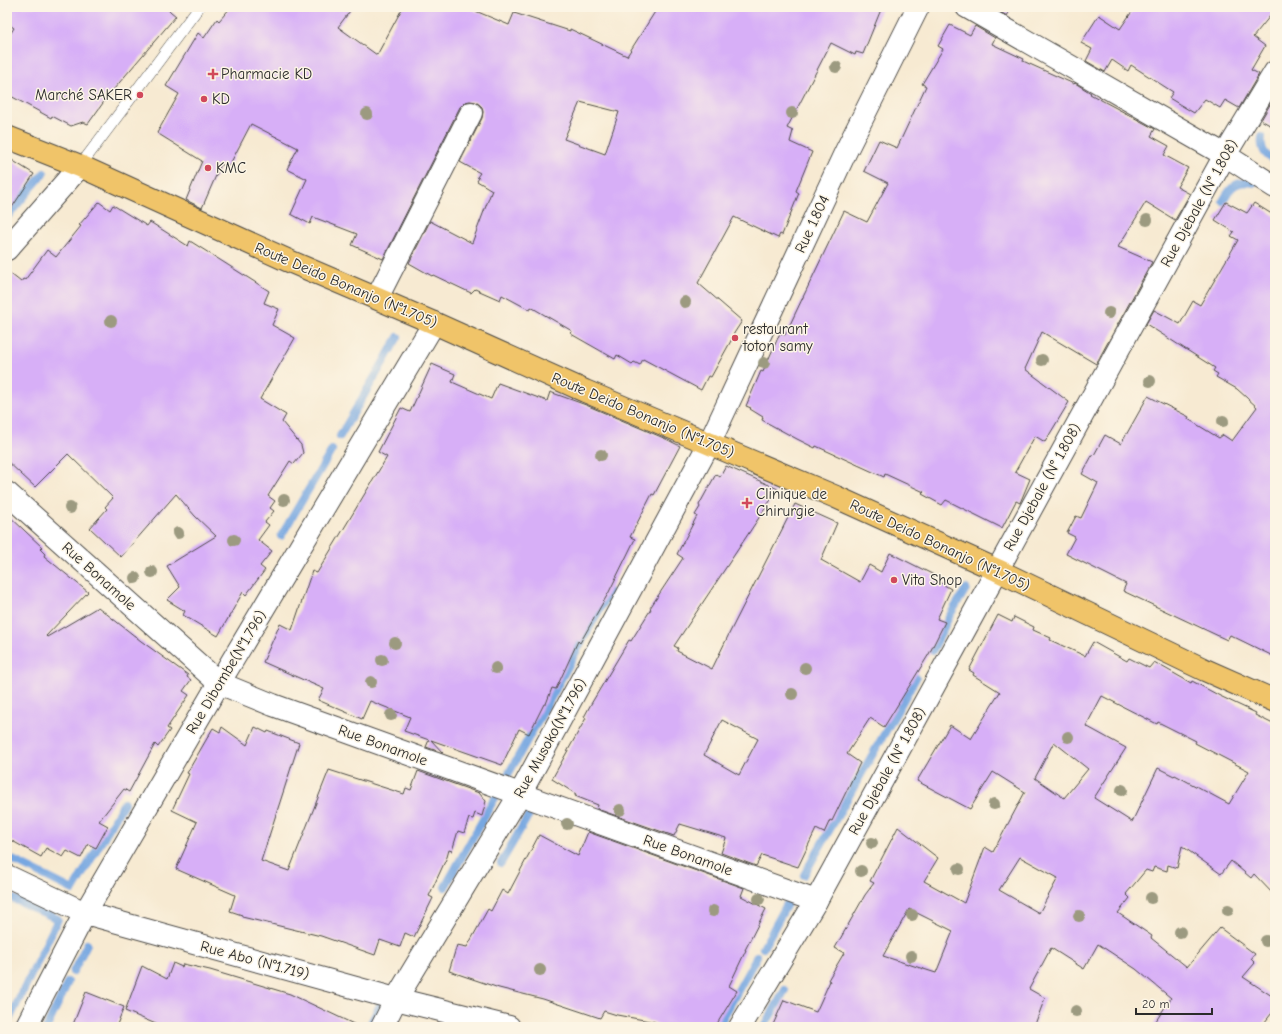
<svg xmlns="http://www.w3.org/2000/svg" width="1282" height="1034" viewBox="0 0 1282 1034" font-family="'Comic Neue',sans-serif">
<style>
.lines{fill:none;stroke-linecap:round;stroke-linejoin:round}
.stream{stroke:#77a7e1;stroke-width:8}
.building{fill:#d7aff7;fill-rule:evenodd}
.service-casing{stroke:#4a4844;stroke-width:12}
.minor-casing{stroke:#4a4844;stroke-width:24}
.tertiary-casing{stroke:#4a4844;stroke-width:24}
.primary-casing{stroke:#4a4844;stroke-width:24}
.service{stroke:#fff;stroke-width:11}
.minor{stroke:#fff;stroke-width:22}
.tertiary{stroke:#fff;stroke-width:22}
.primary{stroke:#f0c469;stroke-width:22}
.tree{fill:#9c9a80}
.poi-dot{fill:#d1495b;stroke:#fcf5e5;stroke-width:1.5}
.labels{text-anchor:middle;stroke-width:3;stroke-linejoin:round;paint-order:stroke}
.poi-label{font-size:15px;fill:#2b2b2b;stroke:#fcf5e5;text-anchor:start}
.street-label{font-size:15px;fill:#2b2b2b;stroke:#fcf5e5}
</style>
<rect width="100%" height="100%" fill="#fcf5e5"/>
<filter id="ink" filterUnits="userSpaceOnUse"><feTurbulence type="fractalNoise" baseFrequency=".025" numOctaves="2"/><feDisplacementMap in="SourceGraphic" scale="8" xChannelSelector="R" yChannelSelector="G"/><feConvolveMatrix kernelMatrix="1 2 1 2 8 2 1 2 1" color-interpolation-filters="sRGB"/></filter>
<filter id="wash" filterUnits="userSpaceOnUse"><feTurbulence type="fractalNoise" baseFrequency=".012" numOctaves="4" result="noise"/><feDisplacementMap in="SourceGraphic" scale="16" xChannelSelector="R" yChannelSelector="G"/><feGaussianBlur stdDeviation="0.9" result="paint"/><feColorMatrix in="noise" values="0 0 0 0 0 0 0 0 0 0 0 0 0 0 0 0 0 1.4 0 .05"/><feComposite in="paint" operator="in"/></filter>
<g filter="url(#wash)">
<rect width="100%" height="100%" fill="#f7ead2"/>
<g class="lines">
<g class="stream">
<path d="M 1262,137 C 1260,149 1265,156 1275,161"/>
<path d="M 1223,201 C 1231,186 1237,180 1254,183"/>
<path d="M 7,217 L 44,173"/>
<path d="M 340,436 L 398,337"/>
<path d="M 281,536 L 332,450"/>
<path d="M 933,650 L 950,615 L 966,589"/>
<path d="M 556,688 L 609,592"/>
<path d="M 7,857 L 73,890 L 124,803"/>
<path d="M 501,863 L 530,813"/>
<path d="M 804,875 L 916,678"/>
<path d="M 445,887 L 556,689"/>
<path d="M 763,948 L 787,904"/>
<path d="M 73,972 L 87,944"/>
<path d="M 7,1024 L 58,919 L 14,899"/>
<path d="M 47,1027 L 68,982"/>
<path d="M 369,1027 L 382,1001"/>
<path d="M 718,1027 L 757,956"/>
<path d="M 764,1027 L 785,990"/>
</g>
</g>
<g id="blocks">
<g class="building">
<path d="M 7,7 L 165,7 L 176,16 L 108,96 L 88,124 L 83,122 L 71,126 L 52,116 L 51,118 L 7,94 L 7,39 L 14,28 L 7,23 Z"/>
<path d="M 231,7 L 353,7 L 338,27 L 377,55 L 403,7 L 466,7 L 509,25 L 514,13 L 570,31 L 570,29 L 627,56 L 658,7 L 882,7 L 863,54 L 856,52 L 855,55 L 831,43 L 787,128 L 793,131 L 790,142 L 812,152 L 796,191 L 799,193 L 782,235 L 780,234 L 778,238 L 734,217 L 698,283 L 742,321 L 731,338 L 732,339 L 711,377 L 708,376 L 701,390 L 643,359 L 640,365 L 634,362 L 632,364 L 617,355 L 615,359 L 571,334 L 572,331 L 531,307 L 530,310 L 502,295 L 500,300 L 475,289 L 471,293 L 433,275 L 432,276 L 409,263 L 430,221 L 472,243 L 492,190 L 477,181 L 479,178 L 477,177 L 480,173 L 460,162 L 482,118 L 483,112 L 482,107 L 476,102 L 470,101 L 465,102 L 460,107 L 383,259 L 352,245 L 357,234 L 313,217 L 310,224 L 291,214 L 307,179 L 287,169 L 298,148 L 251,124 L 228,168 L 221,164 L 202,208 L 186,200 L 202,161 L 157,133 L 179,94 L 166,86 L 198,33 L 204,38 L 217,19 L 219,21 ZM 580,102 L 619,112 L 605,154 L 564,139 Z"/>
<path d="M 992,7 L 1012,7 L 1007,16 Z"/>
<path d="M 1135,7 L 1275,7 L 1275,10 L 1253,37 L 1265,46 L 1251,70 L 1259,74 L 1239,108 L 1225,100 L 1220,108 L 1205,99 L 1194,113 L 1169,98 L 1173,92 L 1131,65 L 1128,71 L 1112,60 L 1105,72 L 1086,61 L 1092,49 L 1081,43 L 1099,15 L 1120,29 Z"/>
<path d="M 950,25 L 970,35 L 975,26 L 995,38 L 992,44 L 1024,59 L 1023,61 L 1074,84 L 1075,83 L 1091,93 L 1090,94 L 1155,129 L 1151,136 L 1169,146 L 1164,155 L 1188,168 L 1177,187 L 1190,194 L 1175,220 L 1146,202 L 1118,247 L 1152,262 L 1096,364 L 1042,332 L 1025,369 L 1069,402 L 1045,442 L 1035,436 L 1015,472 L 1030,479 L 1020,503 L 1016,501 L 1002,528 L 946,500 L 942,505 L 922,494 L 924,492 L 885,474 L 884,477 L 816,446 L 815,448 L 797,439 L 762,420 L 763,417 L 750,409 L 751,408 L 746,406 L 761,371 L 763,372 L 780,333 L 785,335 L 844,211 L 867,222 L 888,183 L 864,171 L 879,140 L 897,148 L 926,86 L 922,84 L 943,49 L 938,46 Z"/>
<path d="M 1275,96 L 1275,128 L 1261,120 Z"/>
<path d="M 7,157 L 34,174 L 7,215 Z"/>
<path d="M 99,202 L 110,210 L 113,205 L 147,226 L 150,222 L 188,246 L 190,241 L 269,291 L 264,303 L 279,309 L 272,325 L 295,338 L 260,399 L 286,415 L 282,422 L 301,445 L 303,453 L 294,464 L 290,461 L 268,496 L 275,501 L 270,508 L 274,511 L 265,522 L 269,525 L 258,540 L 272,551 L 260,566 L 265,570 L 246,595 L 243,592 L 218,636 L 183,615 L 185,611 L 167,600 L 180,587 L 167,566 L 216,536 L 195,516 L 176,494 L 121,557 L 90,528 L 107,509 L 105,507 L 113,498 L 68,454 L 35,487 L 7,461 L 7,271 L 21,282 L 23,279 L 25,280 L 47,250 L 56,257 L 81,226 L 79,225 Z"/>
<path d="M 1226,202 L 1247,213 L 1254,203 L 1275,216 L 1275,657 L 1230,635 L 1227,640 L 1123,591 L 1126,584 L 1066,554 L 1075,537 L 1067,533 L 1076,516 L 1081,518 L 1098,483 L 1082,474 L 1093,454 L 1094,455 L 1105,435 L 1121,444 L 1148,396 L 1189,417 L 1188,419 L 1219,438 L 1223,435 L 1232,441 L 1257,407 L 1237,389 L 1216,377 L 1218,374 L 1213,371 L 1215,368 L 1146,324 L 1154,310 L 1180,324 L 1193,301 L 1200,305 L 1238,240 L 1231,236 L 1234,232 L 1215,220 Z"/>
<path d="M 432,364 L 455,374 L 452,382 L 491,399 L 498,383 L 547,401 L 550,392 L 586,405 L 666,439 L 680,446 L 654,495 L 652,494 L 630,537 L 635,539 L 609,592 L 580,643 L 578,641 L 556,689 L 552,688 L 546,704 L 544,704 L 529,734 L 519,729 L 502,765 L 431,740 L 443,753 L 426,747 L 429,740 L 404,731 L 410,717 L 370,701 L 362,719 L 318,700 L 324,689 L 263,662 L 280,624 L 292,630 L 312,571 L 317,573 L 387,457 L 378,452 L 401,408 L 410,412 Z"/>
<path d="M 726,466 L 778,489 L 674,646 L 678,648 L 677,651 L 712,669 L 730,632 L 795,504 L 837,523 L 821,560 L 860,582 L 869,565 L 881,572 L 890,553 L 934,575 L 932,578 L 951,589 L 937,619 L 945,622 L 929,654 L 884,727 L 870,718 L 847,754 L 860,763 L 832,821 L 830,820 L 824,833 L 816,829 L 798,867 L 762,855 L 756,866 L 721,853 L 726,838 L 680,824 L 674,836 L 597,809 L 598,805 L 575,796 L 576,794 L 552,779 L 586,718 L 584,717 L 591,704 L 629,640 L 631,641 L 651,609 L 650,608 L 683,558 L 677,554 L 697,516 L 695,515 L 700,507 L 699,505 L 716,474 L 720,477 ZM 722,720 L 758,739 L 739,775 L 704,755 Z"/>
<path d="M 7,514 L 42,547 L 40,549 L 45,554 L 44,556 L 88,592 L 46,636 L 47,637 L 98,607 L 141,641 L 188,675 L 187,677 L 191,680 L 183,691 L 189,695 L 167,728 L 170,730 L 158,747 L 155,744 L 129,792 L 124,789 L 99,821 L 108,826 L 96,848 L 88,844 L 81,858 L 67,851 L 63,857 L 46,848 L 41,857 L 7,838 Z"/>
<path d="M 998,615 L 1012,622 L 1014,617 L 1034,627 L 1033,630 L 1051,638 L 1050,640 L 1085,656 L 1093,642 L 1127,661 L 1129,658 L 1149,668 L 1154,662 L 1191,683 L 1192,681 L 1220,696 L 1256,713 L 1255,715 L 1275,725 L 1275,896 L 1254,874 L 1251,878 L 1231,861 L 1221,874 L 1182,846 L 1177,868 L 1168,865 L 1167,871 L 1154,867 L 1152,872 L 1146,870 L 1126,894 L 1130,898 L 1118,913 L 1152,936 L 1151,938 L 1187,967 L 1220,928 L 1255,954 L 1251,959 L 1255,963 L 1243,977 L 1275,998 L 1275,1009 L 1261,1027 L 1152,1027 L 1171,998 L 1136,969 L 1098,944 L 1084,969 L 1051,948 L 1029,989 L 1045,998 L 1034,1027 L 772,1027 L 784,1000 L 816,1012 L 830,981 L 828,980 L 844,953 L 835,948 L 865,895 L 874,883 L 870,881 L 898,827 L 938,858 L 924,881 L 964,903 L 985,847 L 993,852 L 1025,792 L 993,772 L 970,809 L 917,781 L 950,725 L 971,739 L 1000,692 L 973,675 L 974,673 L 969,670 ZM 1102,696 L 1157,724 L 1158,722 L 1196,741 L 1195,743 L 1249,771 L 1229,804 L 1175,775 L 1174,776 L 1158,768 L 1132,822 L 1094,798 L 1126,748 L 1086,726 ZM 1054,742 L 1088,769 L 1064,798 L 1035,778 ZM 1020,857 L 1058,878 L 1039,913 L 999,890 ZM 909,909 L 953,931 L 936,973 L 883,956 Z"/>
<path d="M 222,727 L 247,745 L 255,727 L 267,733 L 268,731 L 299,743 L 261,861 L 289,871 L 329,770 L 404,794 L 406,788 L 411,790 L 418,771 L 479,793 L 486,801 L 482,816 L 475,813 L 473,819 L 469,818 L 464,833 L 458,831 L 452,851 L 449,850 L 447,857 L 429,896 L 433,898 L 414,937 L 405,933 L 400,947 L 380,940 L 375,955 L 321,936 L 242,917 L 242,915 L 230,911 L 235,895 L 176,869 L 197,822 L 172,810 L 189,774 L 187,773 L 213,728 L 220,732 Z"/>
<path d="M 588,832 L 744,888 L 741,896 L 766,909 L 745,950 L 746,950 L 729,986 L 737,991 L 715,1027 L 665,1027 L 654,1024 L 655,1022 L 617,1015 L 604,1011 L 600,1018 L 543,999 L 499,988 L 449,971 L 457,945 L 467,947 L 488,909 L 491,911 L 502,890 L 508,894 L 539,835 L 578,856 Z"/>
<path d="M 173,963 L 182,967 L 183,964 L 210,970 L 290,994 L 360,1027 L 163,1027 L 125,1011 L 142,966 L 167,979 Z"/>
<path d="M 86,992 L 124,1007 L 116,1027 L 72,1027 Z"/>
</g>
</g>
</g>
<g filter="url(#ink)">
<use href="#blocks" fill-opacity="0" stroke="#4a4844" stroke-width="1"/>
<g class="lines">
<g class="service-casing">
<path id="service" d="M 80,166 L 199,7"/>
</g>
<g class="minor-casing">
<g id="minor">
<path d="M 967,7 L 1225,155 L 1275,187"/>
<path d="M 7,249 L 80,166"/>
<path d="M 377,298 L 471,113"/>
<path d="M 7,493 L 219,683 L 273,705 L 816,901"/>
<path d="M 26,1027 L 85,913 L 219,683 L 434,323"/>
<path d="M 382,1027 L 396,999 L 520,794 L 709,444 L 846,151 L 918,7"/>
<path d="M 740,1027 L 816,901 L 1225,155 L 1275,72"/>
</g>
</g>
<g class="tertiary-casing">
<path id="tertiary" d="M 7,876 L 85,913 L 396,999 L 509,1027"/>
</g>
<g class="primary-casing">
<path id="primary" d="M 7,137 L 80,166 L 289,261 L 434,323 L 585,391 L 836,497 L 997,570 L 1205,670 L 1275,701"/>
</g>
<use href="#service" class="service"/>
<use href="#minor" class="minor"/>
<use href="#tertiary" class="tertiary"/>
<use href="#primary" class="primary"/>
</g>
<g class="tree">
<circle cx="836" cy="67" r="6"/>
<circle cx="792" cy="113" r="6"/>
<circle cx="367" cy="114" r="6"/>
<circle cx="1147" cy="220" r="6"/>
<circle cx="685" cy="302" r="6"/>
<circle cx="1109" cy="313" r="6"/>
<circle cx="111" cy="321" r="6"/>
<circle cx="1042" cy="360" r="6"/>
<circle cx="764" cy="363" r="6"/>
<circle cx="1150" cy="381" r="6"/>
<circle cx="1223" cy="421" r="6"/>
<circle cx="601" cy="455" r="6"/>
<circle cx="284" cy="500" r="6"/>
<circle cx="70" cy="508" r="6"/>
<circle cx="178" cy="533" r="6"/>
<circle cx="234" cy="540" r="6"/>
<circle cx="152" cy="572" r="6"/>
<circle cx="135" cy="578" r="6"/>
<circle cx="395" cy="643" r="6"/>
<circle cx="382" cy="660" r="6"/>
<circle cx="496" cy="668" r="6"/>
<circle cx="805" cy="668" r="6"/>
<circle cx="371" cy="682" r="6"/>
<circle cx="792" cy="694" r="6"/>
<circle cx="391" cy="715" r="6"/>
<circle cx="1068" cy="737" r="6"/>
<circle cx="1122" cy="790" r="6"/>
<circle cx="994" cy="804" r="6"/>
<circle cx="620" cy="810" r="6"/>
<circle cx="567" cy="824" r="6"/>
<circle cx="872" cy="843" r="6"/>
<circle cx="959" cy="869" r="6"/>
<circle cx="861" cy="871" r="6"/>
<circle cx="1151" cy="898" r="6"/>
<circle cx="759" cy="899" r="6"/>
<circle cx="1228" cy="910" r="6"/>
<circle cx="713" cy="911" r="6"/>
<circle cx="912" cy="915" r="6"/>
<circle cx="1079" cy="916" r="6"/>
<circle cx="1180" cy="932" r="6"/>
<circle cx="1266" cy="941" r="6"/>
<circle cx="911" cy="956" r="6"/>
<circle cx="540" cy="970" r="6"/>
<circle cx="1076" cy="1011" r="6"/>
</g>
</g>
<g class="poi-dot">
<path d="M211 68h4v4h4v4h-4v4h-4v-4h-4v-4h4z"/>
<circle cx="140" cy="95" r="4"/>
<circle cx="204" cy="99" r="4"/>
<circle cx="208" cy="168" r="4"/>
<circle cx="735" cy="338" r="4"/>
<path d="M745 497h4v4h4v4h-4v4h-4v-4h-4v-4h4z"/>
<circle cx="894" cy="580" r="4"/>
</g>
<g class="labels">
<g class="poi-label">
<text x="221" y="79">Pharmacie KD</text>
<text x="132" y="100" text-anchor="end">Marché SAKER</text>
<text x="212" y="104">KD</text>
<text x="216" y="173">KMC</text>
<text x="743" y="334">restaurant<tspan x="743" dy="17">toton samy</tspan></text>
<text x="756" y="499">Clinique de<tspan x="756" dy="17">Chirurgie</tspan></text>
<text x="902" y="585">Vita Shop</text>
</g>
<g class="street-label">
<text transform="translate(1199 203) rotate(-61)" y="5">Rue Djebale (N° 1.808)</text>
<text transform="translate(812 224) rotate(-65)" y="5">Rue 1.804</text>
<text transform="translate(346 285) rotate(23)" y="5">Route Deido Bonanjo (N°1.705)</text>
<text transform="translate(643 415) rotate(23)" y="5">Route Deido Bonanjo (N°1.705)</text>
<text transform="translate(1042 487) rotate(-61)" y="5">Rue Djebale (N° 1.808)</text>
<text transform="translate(940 545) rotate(25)" y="5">Route Deido Bonanjo (N°1.705)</text>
<text transform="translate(99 576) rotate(42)" y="5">Rue Bonamole</text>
<text transform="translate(226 672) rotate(-59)" y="5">Rue Dibombe(N°1.796)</text>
<text transform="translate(550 738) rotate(-61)" y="5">Rue Musoko(N°1.796)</text>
<text transform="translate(383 745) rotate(20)" y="5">Rue Bonamole</text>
<text transform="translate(887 771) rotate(-61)" y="5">Rue Djebale (N° 1.808)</text>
<text transform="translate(688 855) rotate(20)" y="5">Rue Bonamole</text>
<text transform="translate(255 960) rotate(15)" y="5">Rue Abo (N°1.719)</text>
</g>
</g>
<rect width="1282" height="1034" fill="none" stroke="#fcf5e5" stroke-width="24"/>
<path d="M1136 1008v6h76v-6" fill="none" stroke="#2b2b2b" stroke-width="2"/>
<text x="1142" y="1008" font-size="12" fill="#2b2b2b" stroke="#fcf5e5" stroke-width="3" paint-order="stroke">20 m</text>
</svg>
